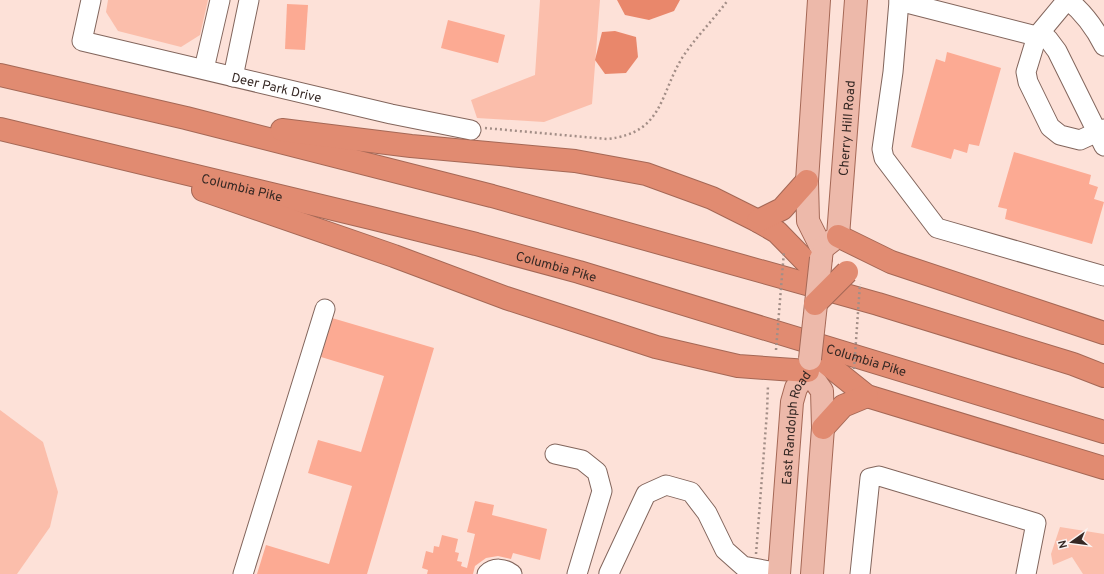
<svg xmlns="http://www.w3.org/2000/svg" width="1104" height="574" viewBox="0 0 1104 574" font-family="Overpass,sans-serif">
<style>
.green{fill:#fbbeab}
.water{fill:#e9876b}
.building{fill:#fcaa93}
.lines{fill:none;stroke-linecap:round;stroke-linejoin:round}
.minor-casing{stroke:#82655c;stroke-width:21}
.major-casing{stroke:#a56856;stroke-width:24}
.highway-casing{stroke:#a56856;stroke-width:24}
.path{stroke:#a38e87;stroke-width:2.5;stroke-dasharray:2 3;stroke-linecap:butt}
.minor{stroke:#fff;stroke-width:19}
.major{stroke:#edb9aa;stroke-width:22}
.highway{stroke:#e18b71;stroke-width:22}
.major-bridge-casing{stroke:#a56856;stroke-width:24;stroke-linecap:butt}
.highway-bridge-casing{stroke:#a56856;stroke-width:24;stroke-linecap:butt}
.path-bridge{stroke:#a38e87;stroke-width:2.5;stroke-dasharray:2 3;stroke-linecap:butt}
.major-bridge{stroke:#edb9aa;stroke-width:22}
.highway-bridge{stroke:#e18b71;stroke-width:22}
.labels{text-anchor:middle;stroke-width:4;stroke-linejoin:round;paint-order:stroke}
.street-label{font-size:13px;fill:#352824;stroke:#faf3f1}
</style>
<rect width="100%" height="100%" fill="#fde1d8"/>
<g class="green">
<path d="M 108,0 L 208,0 L 200,35 L 181,47 L 118,31 L 106,12 Z"/>
<path d="M 540,0 L 600,0 L 592,104 L 544,122 L 477,118 L 471,100 L 535,75 Z"/>
<path d="M 0,410 L 43,442 L 58,492 L 50,527 L 17,574 L 0,574 Z"/>
<path d="M 1060,527 L 1104,534 L 1104,574 L 1083,574 L 1072,557 L 1053,565 L 1051,554 Z"/>
</g>
<g class="water">
<path d="M 617,0 L 680,0 L 674,11 L 649,20 L 625,15 Z"/>
<path d="M 615,31 L 636,37 L 638,57 L 626,73 L 605,74 L 595,60 L 602,32 Z"/>
</g>
<g class="building">
<path d="M 287,4 L 308,5 L 305,50 L 285,49 Z"/>
<path d="M 448,20 L 505,35 L 498,63 L 441,48 Z"/>
<path d="M 947,52 L 1001,68 L 979,146 L 969,144 L 967,153 L 954,149 L 951,159 L 911,147 L 936,59 L 945,62 Z"/>
<path d="M 1014,152 L 1091,175 L 1089,184 L 1098,187 L 1094,199 L 1104,202 L 1092,244 L 1005,219 L 1007,209 L 998,207 Z"/>
<path d="M 332,318 L 434,348 L 367,574 L 257,574 L 266,545 L 329,564 L 352,486 L 308,473 L 318,440 L 361,452 L 384,376 L 321,357 Z"/>
<path d="M 475,501 L 494,505 L 492,515 L 547,529 L 540,560 L 513,553 L 511,559 L 498,556 L 486,558 L 475,566 L 473,574 L 427,574 L 428,570 L 422,568 L 426,551 L 433,553 L 434,546 L 439,547 L 442,535 L 458,539 L 455,552 L 459,553 L 457,561 L 462,562 L 461,566 L 467,568 L 475,534 L 467,532 Z"/>
</g>
<g class="lines">
<g class="minor-casing">
<g id="minor">
<path id="s1" d="M 91,0 L 82,41 L 391,114 L 471,130"/>
<path d="M 899,0 L 899,1 L 1048,39 L 1057,51 L 1104,146"/>
<path d="M 1067,0 L 1037,36 L 1026,72 L 1028,82 L 1050,127 L 1060,135 L 1080,140 L 1104,129"/>
<path d="M 1068,0 C 1083,12 1096,30 1104,46"/>
<path d="M 899,1 L 893,72 L 882,149 L 884,158 L 937,228 L 1104,276"/>
<path d="M 204,69 L 220,0"/>
<path d="M 233,77 L 249,0"/>
<path d="M 555,454 L 582,460 L 597,472 L 602,491 L 577,574"/>
<path d="M 243,574 L 325,309"/>
<path d="M 487,574 C 494,567 504,568 512,574"/>
<path d="M 610,574 L 609,573 L 646,494 L 666,485 L 691,492 L 707,513 L 725,550 L 743,566 L 780,573"/>
<path d="M 860,574 L 870,478 L 879,476 L 1036,523 L 1026,574"/>
</g>
</g>
<g class="major-casing">
<g id="major">
<path d="M 819,0 L 807,181 L 808,221 L 822,249 L 821,258"/>
<path id="s2" d="M 824,247 L 838,236 L 856,0"/>
<path d="M 808,371 L 822,391 L 823,428 L 812,574"/>
<path id="s3" d="M 779,574 L 792,402 L 796,388 L 808,371"/>
</g>
</g>
<g class="highway-casing">
<g id="highway">
<path d="M 0,75 L 186,118 L 492,196 L 878,304 L 1073,364 L 1104,376"/>
<path id="s4" d="M 0,129 L 371,218 L 476,244 L 579,272 L 1104,432"/>
<path d="M 282,130 L 411,146 L 575,161 L 646,174 L 712,198 L 758,221 L 777,232 L 819,275"/>
<path d="M 203,190 L 394,256 L 506,298 L 656,347 L 738,366 L 808,371"/>
<path d="M 758,221 L 782,209 L 807,181"/>
<path d="M 838,236 L 891,262 L 1104,333"/>
<path d="M 811,351 L 867,396 L 1104,468"/>
<path d="M 823,428 L 843,406 L 867,396"/>
</g>
</g>
<g class="path">
<path d="M 485,128 L 607,139 C 665,133 659,93 684,55 C 697,36 714,19 728,0"/>
<path d="M 756,554 L 767,412 L 768,385"/>
</g>
<use href="#minor" class="minor"/>
<use href="#major" class="major"/>
<use href="#highway" class="highway"/>
<g class="major-bridge-casing">
<path id="major-bridge" d="M 810,359 L 821,258"/>
</g>
<g class="highway-bridge-casing">
<path id="highway-bridge" d="M 815,304 L 847,272"/>
</g>
<g class="path-bridge">
<path d="M 776,350 L 784,251"/>
<path d="M 854,369 L 860,284"/>
</g>
<use href="#major-bridge" class="major-bridge"/>
<use href="#highway-bridge" class="highway-bridge"/>
</g>
<g class="labels">
<g class="street-label">
<text dy="5" stroke="none"><textPath href="#s1" startOffset="242">Deer Park Drive</textPath></text>
<text dy="5" stroke="none"><textPath href="#s2" startOffset="126">Cherry Hill Road</textPath></text>
<text dy="5" stroke="none"><textPath href="#s4" startOffset="249">Columbia Pike</textPath></text>
<text dy="5" stroke="none"><textPath href="#s4" startOffset="573">Columbia Pike</textPath></text>
<text dy="5" stroke="none"><textPath href="#s4" startOffset="897">Columbia Pike</textPath></text>
<text dy="5" stroke="none"><textPath href="#s3" startOffset="148">East Randolph Road</textPath></text>
</g>
</g>
<g transform="translate(1072 542) rotate(256)" stroke="#faf3f1" stroke-width="3" paint-order="stroke">
<path d="M0-3L7 15L0 10L-7 15Z" fill="#352824"/>
<text y="-6" font-size="11" font-weight="bold" text-anchor="middle" fill="#352824">N</text>
</g>
</svg>
